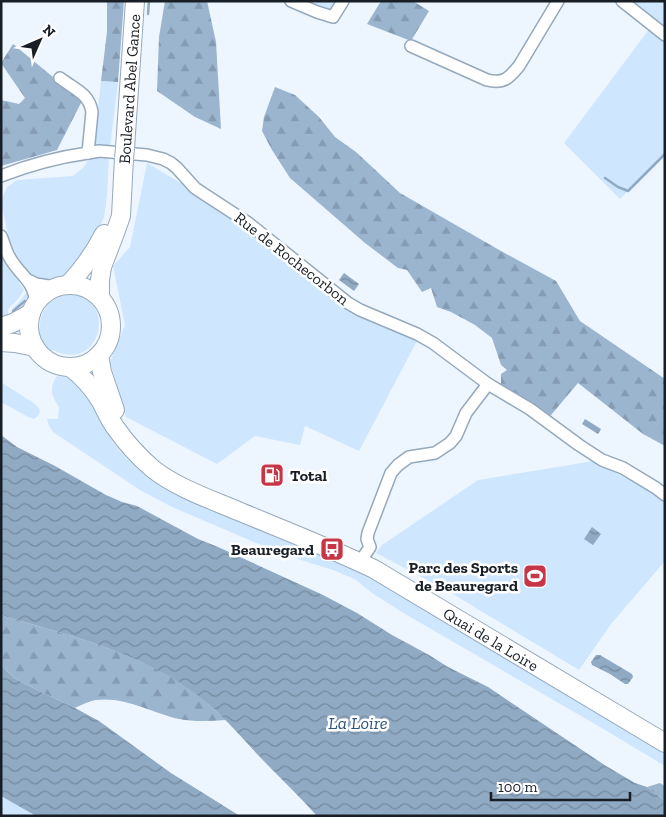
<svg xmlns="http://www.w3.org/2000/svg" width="666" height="817" viewBox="0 0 666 817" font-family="'Zilla Slab',serif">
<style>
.green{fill:#cee7ff}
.forest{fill:url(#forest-firs)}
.water{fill:url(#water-waves)}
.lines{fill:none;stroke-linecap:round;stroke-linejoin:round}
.stream{stroke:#90aac3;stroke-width:2.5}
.street-casing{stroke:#95a9bc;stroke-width:14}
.primary-casing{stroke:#95a9bc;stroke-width:20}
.street{stroke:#fff;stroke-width:11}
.primary{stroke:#fff;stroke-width:18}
.primary-bridge-casing{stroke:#95a9bc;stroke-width:20;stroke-linecap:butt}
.primary-bridge{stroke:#fff;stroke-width:18}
.labels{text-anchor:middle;stroke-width:5;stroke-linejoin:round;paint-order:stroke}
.street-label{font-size:16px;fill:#171e25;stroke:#fff}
.poi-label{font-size:16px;font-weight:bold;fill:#171e25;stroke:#fff;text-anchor:end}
.water-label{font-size:18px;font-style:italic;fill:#2e567c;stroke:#fff}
</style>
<defs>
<pattern id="forest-firs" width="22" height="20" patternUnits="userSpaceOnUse" patternTransform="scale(1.25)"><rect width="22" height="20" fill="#9bb5cf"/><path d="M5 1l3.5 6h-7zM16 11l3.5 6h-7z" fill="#859bb2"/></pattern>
<pattern id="water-waves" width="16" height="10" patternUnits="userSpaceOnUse" patternTransform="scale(1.25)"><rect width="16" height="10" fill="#90aac3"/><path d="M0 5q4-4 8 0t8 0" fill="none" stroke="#758a9e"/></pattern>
</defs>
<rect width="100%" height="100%" fill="#edf6fe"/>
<g class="green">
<path d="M 317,1 L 337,1 L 331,12 L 313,8 Z"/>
<path d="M 626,1 L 665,1 L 665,31 Z"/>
<path d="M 650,28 L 665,41 L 665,153 L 620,199 L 564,143 Z"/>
<path d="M 101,81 L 118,82 L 110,147 L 94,143 Z"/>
<path d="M 109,157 L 107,196 L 104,217 L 95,237 L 67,275 L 54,280 L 41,280 L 26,272 L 9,240 L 1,201 L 7,187 L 17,180 L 73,176 L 83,168 L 90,158 Z"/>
<path d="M 147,163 L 235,215 L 359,313 L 418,339 L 359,451 L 305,426 L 300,445 L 255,436 L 217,464 L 126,417 L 110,362 L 125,325 L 113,266 L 130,247 Z"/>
<path d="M 1,253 L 9,268 L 21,281 L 19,283 L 23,288 L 24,290 L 18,299 L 8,309 L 8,318 L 1,321 Z"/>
<path d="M 27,291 L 29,297 L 25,304 L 13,315 C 12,314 12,312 12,311 C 13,307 24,298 27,291 Z"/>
<path d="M 65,295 C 120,291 103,376 53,350 L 51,353 C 43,346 38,340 36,329 L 40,329 C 39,312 49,299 65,295 Z"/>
<path d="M 57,376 C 69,377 72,379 82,387 L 114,444 L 127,459 L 148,477 L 176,494 L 207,506 L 371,574 L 665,749 L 665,766 L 600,727 L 400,611 L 372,593 L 356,580 L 336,571 L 301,560 L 254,542 L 172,507 L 140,490 L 53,432 L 49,426 L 47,419 L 58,419 L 59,407 C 51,395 49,388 57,376 Z"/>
<path d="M 1,382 L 35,404 L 40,410 L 39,415 L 34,419 L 28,417 L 1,402 Z"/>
<path d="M 594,461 L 665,499 L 665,561 L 611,624 L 579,670 L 448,591 L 376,553 L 382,545 L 478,480 Z"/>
<path d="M 1,796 L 3,797 L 31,813 L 28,816 L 1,816 Z"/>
</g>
<g class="forest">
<path d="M 107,1 L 124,1 L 118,82 L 101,81 L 107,32 Z"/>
<path d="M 165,1 L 207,1 L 216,42 L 221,129 L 195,117 L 157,91 L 159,37 Z"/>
<path d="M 381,1 L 413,1 L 429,11 L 411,41 L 367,24 Z"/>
<path d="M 13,44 L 82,101 L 57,150 L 1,166 L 1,100 L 19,104 L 25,98 L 1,63 Z"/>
<path d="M 275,87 L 295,95 L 319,117 L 335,137 L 356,152 L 400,193 L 501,251 L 556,281 L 580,321 L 665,379 L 665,446 L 643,434 L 578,383 L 546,421 L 494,388 L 501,383 L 501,374 L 507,370 L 501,365 L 492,338 L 475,325 L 451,312 L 437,307 L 431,288 L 422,292 L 407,270 L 398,268 L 365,243 L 290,178 L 272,150 L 262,131 L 264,117 Z"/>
<path d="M 1,615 C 69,636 143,652 200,696 C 209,704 217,712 226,720 C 210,721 195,722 179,719 C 153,713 124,696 96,700 C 89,701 81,705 75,708 L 41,692 L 14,678 L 1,665 Z"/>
<path d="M 660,783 L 665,786 L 665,801 L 647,787 Z"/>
</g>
<g class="water">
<path d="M 344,273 L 359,284 L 354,291 L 339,280 Z"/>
<path d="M 585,419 L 601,429 L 598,434 L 582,424 Z"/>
<path d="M 1,435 L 17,447 L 55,466 L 106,495 L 122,502 L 137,506 L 198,539 L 218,547 L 323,595 L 357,613 L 392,635 L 429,655 L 448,667 L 488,687 L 606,766 L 635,783 L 647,787 L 665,801 L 665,816 L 317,816 C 298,795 278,776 259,756 C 240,736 222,714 200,697 C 143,652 69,636 1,615 Z"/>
<path d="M 592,527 L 601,534 L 593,545 L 584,539 Z"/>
<path d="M 596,655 L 600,655 L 632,674 L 633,677 L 628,684 L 625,684 L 610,674 L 592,665 L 591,662 Z"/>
<path d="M 1,665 L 14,678 L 41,692 L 75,708 L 99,721 L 171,773 L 240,816 L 36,816 L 1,796 Z"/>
</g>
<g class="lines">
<g class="stream">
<path d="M 148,14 L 149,1"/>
<path d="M 605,178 L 618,187 L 628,191 L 665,154"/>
<path d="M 13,311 L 25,301"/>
<path d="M 1,317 L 2,317"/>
</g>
<g class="street-casing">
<g id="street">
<path d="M 291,1 L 317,12 L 333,17 L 343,1"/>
<path d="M 622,1 L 665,35"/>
<path d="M 411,46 L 487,80 C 504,84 509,78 519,66 L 558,1"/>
<path d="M 88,153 L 99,151 L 147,155 L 163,159 L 171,163 L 177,168 L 195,188 L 204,194 L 247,222 L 348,303 L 360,310 L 417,334 L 433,343 L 488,384 L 530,409 L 579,445 L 602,460 L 623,468 L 656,488 L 665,495"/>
<path d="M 1,176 C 29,165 59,157 88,153 L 92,112 C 89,93 74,89 60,78"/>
<path d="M 1,236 C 4,243 6,252 10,258 C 21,277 33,279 36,303"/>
<path d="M 28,280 L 36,284 L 55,287"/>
<path d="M 360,562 L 370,547 L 367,539 L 368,533 L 391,473 L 398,465 L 409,457 L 435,453 L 450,443 L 456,436 L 466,413 L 488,384"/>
</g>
</g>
<g class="primary-casing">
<g id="primary">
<path d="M 125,148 L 135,1"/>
<path d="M 68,285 C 83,269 94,254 104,234"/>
<circle cx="70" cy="326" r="41"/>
<path d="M 100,297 L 100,280 L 102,267 L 115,233 L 121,216 L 124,158"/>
<path d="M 1,327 L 13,323 L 31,313"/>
<path d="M 1,342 L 15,343 L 35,347"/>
<path d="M 99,355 L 102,372 L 115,410"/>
<path d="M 70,367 C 82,376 92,387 100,400 C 105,409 109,419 115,427 C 126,443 139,457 153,469 C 177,488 210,499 238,511 C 284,530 330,548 374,569 L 665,743"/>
</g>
</g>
<use href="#street" class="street"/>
<use href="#primary" class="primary"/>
<g class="primary-bridge-casing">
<path id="primary-bridge" d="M 124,158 L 125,148"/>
</g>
<use href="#primary-bridge" class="primary-bridge"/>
</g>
<defs>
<g id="fuel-square" transform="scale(1.25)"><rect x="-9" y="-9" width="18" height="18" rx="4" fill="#c63647" stroke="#fff"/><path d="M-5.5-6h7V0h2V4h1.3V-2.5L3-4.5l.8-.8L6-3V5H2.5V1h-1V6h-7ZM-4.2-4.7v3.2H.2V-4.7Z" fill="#fff"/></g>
<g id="bus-square" transform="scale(1.25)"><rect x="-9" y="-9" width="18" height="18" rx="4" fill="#c63647" stroke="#fff"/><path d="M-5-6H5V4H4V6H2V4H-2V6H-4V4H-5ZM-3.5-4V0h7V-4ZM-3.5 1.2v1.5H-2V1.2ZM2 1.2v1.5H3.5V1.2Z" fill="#fff"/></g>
<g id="stadium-square" transform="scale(1.25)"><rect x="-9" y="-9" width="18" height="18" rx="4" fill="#c63647" stroke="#fff"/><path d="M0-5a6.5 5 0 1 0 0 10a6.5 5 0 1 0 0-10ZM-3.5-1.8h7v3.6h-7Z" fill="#fff"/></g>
</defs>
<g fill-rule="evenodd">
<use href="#fuel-square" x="272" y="475"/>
<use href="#bus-square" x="332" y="549"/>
<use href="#stadium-square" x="535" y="576"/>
</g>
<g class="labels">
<g class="street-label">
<text transform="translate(129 89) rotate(-86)" y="6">Boulevard Abel Gance</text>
<text transform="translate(292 258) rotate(38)" y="6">Rue de Rochecorbon</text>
<text transform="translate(491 639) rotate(31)" y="6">Quai de la Loire</text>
</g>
<g class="poi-label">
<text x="290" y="481" text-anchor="start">Total</text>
<text x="314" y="555">Beauregard</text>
<text x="518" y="573">Parc des Sports<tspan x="518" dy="18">de Beauregard</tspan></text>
</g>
<g class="water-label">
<text x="358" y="729">La Loire</text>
</g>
</g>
<rect width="666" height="817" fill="none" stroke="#171e25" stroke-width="5"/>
<g transform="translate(40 40) rotate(45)" stroke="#ffffff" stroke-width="4" paint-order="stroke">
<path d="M0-4L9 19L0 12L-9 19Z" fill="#171e25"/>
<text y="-8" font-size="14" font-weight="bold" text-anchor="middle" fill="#171e25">N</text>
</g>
<path d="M491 792v8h139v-8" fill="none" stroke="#171e25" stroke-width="2.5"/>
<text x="498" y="792" font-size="15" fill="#171e25" stroke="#ffffff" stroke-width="4" paint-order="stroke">100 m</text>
</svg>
